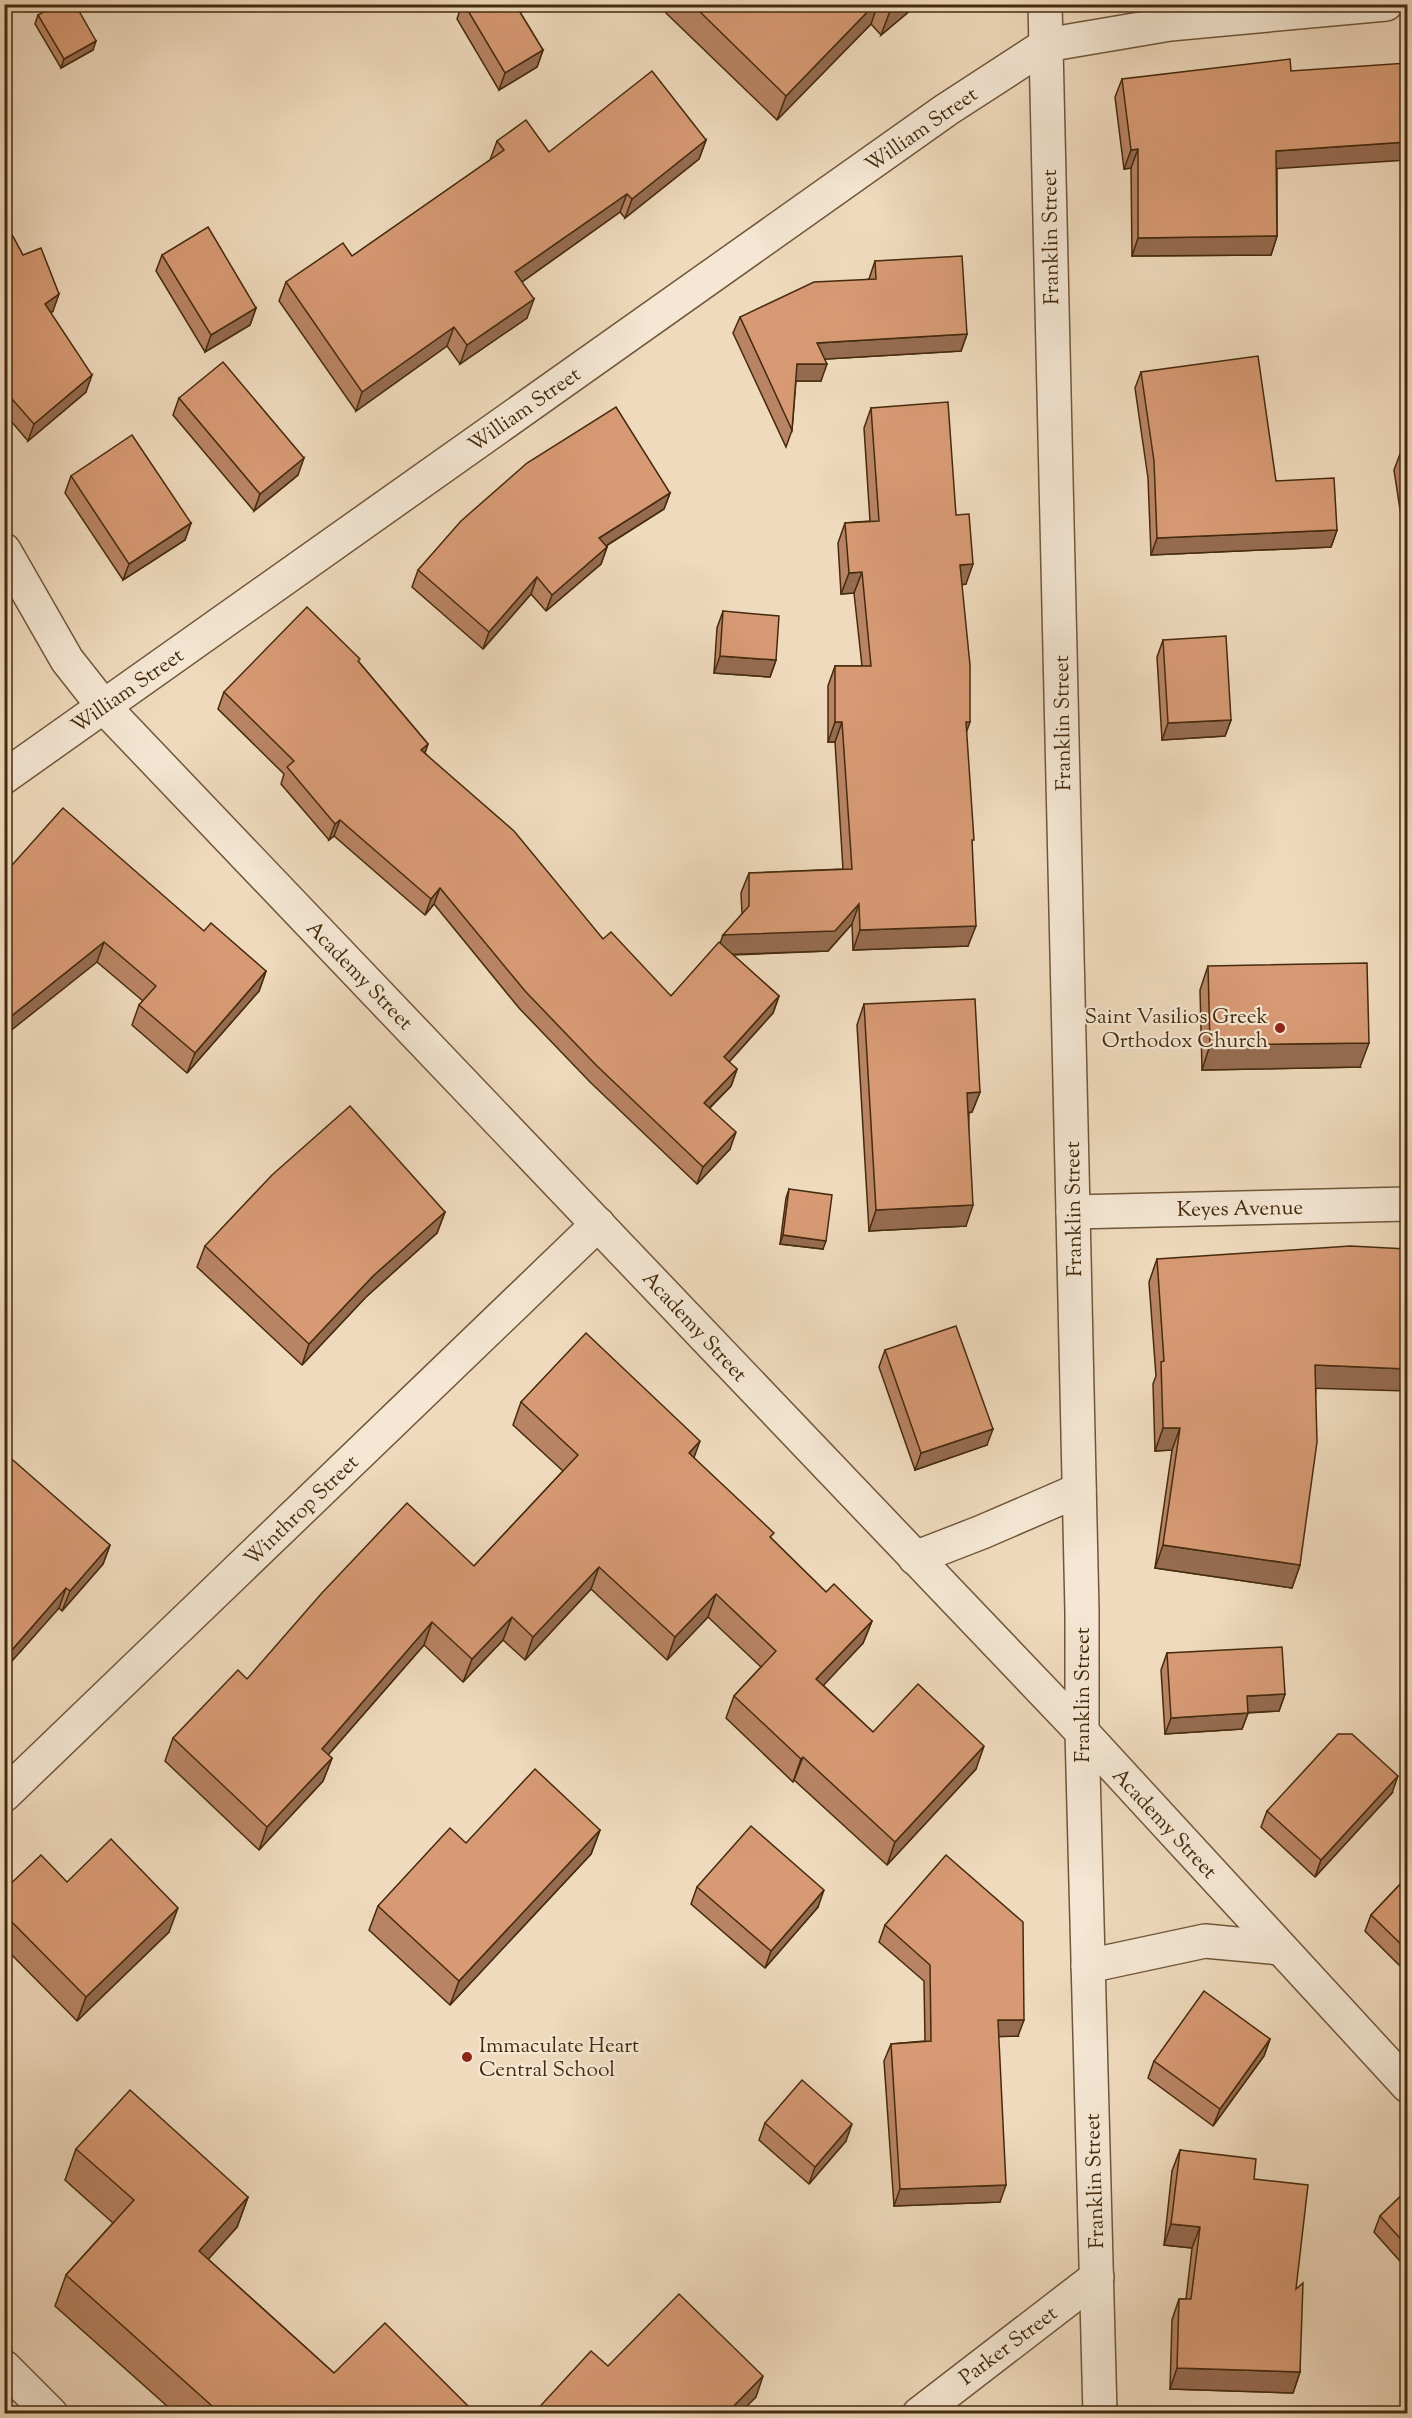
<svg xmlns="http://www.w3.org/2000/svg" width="1412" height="2418" viewBox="0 0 1412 2418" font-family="'Sorts Mill Goudy',serif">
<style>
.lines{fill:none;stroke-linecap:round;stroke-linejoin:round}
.minor-casing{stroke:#705739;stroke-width:36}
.tertiary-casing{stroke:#705739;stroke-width:36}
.minor{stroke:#f5e7d4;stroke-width:33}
.tertiary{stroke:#f5e7d4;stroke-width:33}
.wall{fill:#b98464;stroke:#452b0d;stroke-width:1.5}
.shaded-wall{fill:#966c51;stroke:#452b0d;stroke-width:1.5}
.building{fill:#d79a74;stroke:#452b0d;stroke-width:1.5}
.poi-dot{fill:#8f2418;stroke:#f5e7d4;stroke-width:2}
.labels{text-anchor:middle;stroke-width:4.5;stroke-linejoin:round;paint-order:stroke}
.street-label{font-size:21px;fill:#452b0d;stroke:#f5e7d4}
.poi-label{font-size:21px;fill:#452b0d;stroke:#f5e7d4;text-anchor:end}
</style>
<rect width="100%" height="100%" fill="#efdabd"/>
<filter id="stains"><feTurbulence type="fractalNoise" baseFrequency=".00333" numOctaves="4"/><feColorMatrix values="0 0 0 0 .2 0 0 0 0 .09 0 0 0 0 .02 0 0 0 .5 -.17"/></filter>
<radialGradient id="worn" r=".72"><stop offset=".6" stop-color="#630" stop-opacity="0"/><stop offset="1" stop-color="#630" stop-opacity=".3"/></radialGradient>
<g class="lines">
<g class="minor-casing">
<g id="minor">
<path d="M 4,550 L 67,660 L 104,707 L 1082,1732 L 1408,2086"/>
<path d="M 1073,1212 L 1408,1204"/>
<path d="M 915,1558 L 982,1532 L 1079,1490"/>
<path d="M 4,1795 L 598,1224"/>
<path d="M 1088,1966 L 1205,1941 L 1280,1948"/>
<path d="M 4,2367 L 51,2414"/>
<path d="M 919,2414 L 1097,2277"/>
</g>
</g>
<g class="tertiary-casing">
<g id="tertiary">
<path d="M 1045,4 L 1073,1212 L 1082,1612 L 1082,1732 L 1100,2414"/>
<path d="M 4,777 L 946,110 L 1046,45 L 1170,24 L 1386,4"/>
</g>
</g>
<use href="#minor" class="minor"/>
<use href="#tertiary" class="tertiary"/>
</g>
<g class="wall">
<path d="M 462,4 L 515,4 L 543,50 L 537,67 L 499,90 L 457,19 Z"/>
<path d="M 669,4 L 918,4 L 881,35 L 871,24 L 777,120 L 666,13 Z"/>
<path d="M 38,15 L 93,50 L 61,68 L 35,24 Z"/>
<path d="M 1122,79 L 1277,169 L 1277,236 L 1271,255 L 1132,256 L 1131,168 L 1124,169 L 1115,97 Z"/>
<path d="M 706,140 L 699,159 L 625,218 L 620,212 L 522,282 L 527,318 L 460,364 L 447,346 L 356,411 L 279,301 L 286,282 L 352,256 L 490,160 L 497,141 L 549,152 Z"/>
<path d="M 4,220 L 53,311 L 51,313 L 86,392 L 28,441 L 4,413 Z"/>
<path d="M 162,255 L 256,308 L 250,325 L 205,352 L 156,271 Z"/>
<path d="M 875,261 L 967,334 L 961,351 L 825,359 L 821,381 L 796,381 L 792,430 L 786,447 L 733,333 L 740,317 L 869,279 Z"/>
<path d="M 1141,372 L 1337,530 L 1331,547 L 1151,555 L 1148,478 L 1135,388 Z"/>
<path d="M 179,398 L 298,475 L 254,511 L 173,415 Z"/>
<path d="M 871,408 L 956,515 L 966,584 L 962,585 L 966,732 L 972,845 L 968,946 L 853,950 L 852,924 L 828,951 L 733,955 L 779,996 L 773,1013 L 729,1062 L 737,1069 L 731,1086 L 710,1108 L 730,1149 L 697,1184 L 590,1082 L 519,1008 L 434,904 L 425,915 L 334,836 L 329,840 L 281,784 L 284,774 L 218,709 L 224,692 L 359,662 L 428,744 L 425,753 L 603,939 L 671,996 L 720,943 L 742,914 L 741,893 L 749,873 L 843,869 L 835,742 L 828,742 L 828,686 L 835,666 L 862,666 L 854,593 L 841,594 L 838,543 L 845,523 L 870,521 L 864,428 Z"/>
<path d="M 1407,452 L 1407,528 L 1403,529 L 1394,470 L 1400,454 Z"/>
<path d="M 71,476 L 191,523 L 185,540 L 123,580 L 65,493 Z"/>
<path d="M 670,493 L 664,509 L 606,546 L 607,547 L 601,564 L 546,611 L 531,594 L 483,649 L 412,587 L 418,570 Z"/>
<path d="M 723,611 L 776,660 L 770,677 L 714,673 L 717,628 Z"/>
<path d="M 1163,640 L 1231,720 L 1225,736 L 1162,740 L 1157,657 Z"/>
<path d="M 4,874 L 204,931 L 266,971 L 259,991 L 187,1073 L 132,1025 L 139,1005 L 143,1001 L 97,962 Z"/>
<path d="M 1208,966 L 1360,1067 L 1202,1070 L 1200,990 Z"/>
<path d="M 864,1004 L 980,1092 L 972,1112 L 969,1113 L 966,1226 L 869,1231 L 857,1025 Z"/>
<path d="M 789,1189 L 823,1249 L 780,1244 L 786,1198 Z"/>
<path d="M 445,1212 L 437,1233 L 366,1297 L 302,1365 L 197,1267 L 205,1246 Z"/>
<path d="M 1157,1259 L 1316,1388 L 1300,1565 L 1292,1588 L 1155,1568 L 1172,1450 L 1155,1451 L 1153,1384 L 1156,1376 L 1149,1282 Z"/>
<path d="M 885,1350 L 987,1445 L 915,1470 L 879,1367 Z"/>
<path d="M 521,1402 L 694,1458 L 772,1539 L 826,1592 L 872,1621 L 863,1643 L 823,1685 L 873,1732 L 976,1769 L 887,1865 L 794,1780 L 793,1782 L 726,1718 L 734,1696 L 761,1667 L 708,1617 L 667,1660 L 591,1589 L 525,1660 L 503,1640 L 463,1682 L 424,1645 L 328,1755 L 332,1758 L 323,1781 L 259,1850 L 165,1761 L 173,1738 L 247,1679 L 474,1566 L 563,1471 L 513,1425 Z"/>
<path d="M 4,1455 L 110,1545 L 103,1564 L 62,1611 L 59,1608 Z"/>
<path d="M 1167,1653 L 1285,1694 L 1279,1711 L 1248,1713 L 1242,1729 L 1165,1734 L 1161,1670 Z"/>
<path d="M 1392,1793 L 1315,1877 L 1261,1827 L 1267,1811 Z"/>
<path d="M 600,1830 L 591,1854 L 450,2005 L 369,1930 L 378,1906 L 466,1843 Z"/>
<path d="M 1407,1877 L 1407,1973 L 1365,1931 L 1371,1915 Z"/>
<path d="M 67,1882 L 169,1932 L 77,2021 L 4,1947 L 4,1890 Z"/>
<path d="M 697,1887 L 818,1907 L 765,1968 L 691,1904 Z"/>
<path d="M 885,1925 L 1018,2036 L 998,2036 L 1000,2202 L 894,2206 L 884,2061 L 891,2044 L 925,2041 L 924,1981 L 879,1942 Z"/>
<path d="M 1270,2039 L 1264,2056 L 1213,2126 L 1148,2078 L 1154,2061 Z"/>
<path d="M 765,2123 L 846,2141 L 809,2184 L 759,2140 Z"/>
<path d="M 76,2149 L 248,2197 L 237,2227 L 208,2259 L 334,2373 L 476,2414 L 176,2414 L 55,2306 L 66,2275 L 113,2223 L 65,2180 Z"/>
<path d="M 1180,2150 L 1254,2179 L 1296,2289 L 1300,2372 L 1293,2393 L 1170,2389 L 1172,2320 L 1179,2299 L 1186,2299 L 1192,2248 L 1164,2245 L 1172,2171 Z"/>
<path d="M 1407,2190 L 1407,2269 L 1374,2232 L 1380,2216 Z"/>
</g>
<g class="shaded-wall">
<path d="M 875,4 L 878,4 L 871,24 L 777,120 L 786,96 Z"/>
<path d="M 898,4 L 918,4 L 881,35 L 890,11 Z"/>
<path d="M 96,41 L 93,50 L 61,68 L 64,59 Z"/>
<path d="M 543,50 L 537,67 L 499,90 L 505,73 Z"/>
<path d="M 706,140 L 699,159 L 625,218 L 632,199 Z"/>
<path d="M 1407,142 L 1407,160 L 1270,169 L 1276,151 Z"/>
<path d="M 1138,149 L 1131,168 L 1124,169 L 1131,150 Z"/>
<path d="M 627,194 L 620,212 L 509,291 L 515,272 Z"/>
<path d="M 1277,236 L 1271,255 L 1132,256 L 1138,238 Z"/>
<path d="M 59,294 L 53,311 L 39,321 L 45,304 Z"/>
<path d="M 534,299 L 527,318 L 460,364 L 467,345 Z"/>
<path d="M 256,308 L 250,325 L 205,352 L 211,335 Z"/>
<path d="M 454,327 L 447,346 L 356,411 L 362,392 Z"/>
<path d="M 967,334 L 961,351 L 811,360 L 817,343 Z"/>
<path d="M 797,364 L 827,364 L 821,381 L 791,381 Z"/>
<path d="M 92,375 L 86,392 L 28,441 L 34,424 Z"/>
<path d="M 304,458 L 298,475 L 254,511 L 260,494 Z"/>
<path d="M 670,493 L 664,509 L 593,554 L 599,538 Z"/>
<path d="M 1407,516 L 1407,528 L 1403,529 Z"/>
<path d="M 191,523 L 185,540 L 123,580 L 129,564 Z"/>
<path d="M 1337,530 L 1331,547 L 1151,555 L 1157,538 Z"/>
<path d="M 607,547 L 601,564 L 546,611 L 552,595 Z"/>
<path d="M 973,564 L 966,584 L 952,585 L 960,565 Z"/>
<path d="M 862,572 L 854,593 L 841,594 L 849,573 Z"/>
<path d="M 537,577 L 531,594 L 483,649 L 489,632 Z"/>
<path d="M 720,656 L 776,660 L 770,677 L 714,673 Z"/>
<path d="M 1231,720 L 1225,736 L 1162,740 L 1168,723 Z"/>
<path d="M 835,722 L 842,722 L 835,742 L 828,742 Z"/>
<path d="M 966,722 L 970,722 L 963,742 Z"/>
<path d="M 428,744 L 422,760 L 421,750 Z"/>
<path d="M 340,820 L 334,836 L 329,840 L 335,824 Z"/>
<path d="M 440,888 L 434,904 L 425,915 L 431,899 Z"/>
<path d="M 859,904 L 852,924 L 828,951 L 716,955 L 723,935 Z"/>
<path d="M 976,926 L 968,946 L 853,950 L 860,930 Z"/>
<path d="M 104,942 L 97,962 L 4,1036 L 4,1022 Z"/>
<path d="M 266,971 L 259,991 L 187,1073 L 195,1053 Z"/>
<path d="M 779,996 L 773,1013 L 718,1074 L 724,1057 Z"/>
<path d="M 1369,1043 L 1360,1067 L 1202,1070 L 1210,1045 Z"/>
<path d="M 737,1069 L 731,1086 L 698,1119 L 704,1103 Z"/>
<path d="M 980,1092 L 972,1112 L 960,1113 L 967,1093 Z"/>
<path d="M 736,1132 L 730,1149 L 697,1184 L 703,1167 Z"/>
<path d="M 973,1205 L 966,1226 L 869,1231 L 876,1210 Z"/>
<path d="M 445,1212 L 437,1233 L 366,1297 L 302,1365 L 309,1344 L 373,1276 Z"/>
<path d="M 783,1235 L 826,1241 L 823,1249 L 780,1244 Z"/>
<path d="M 1315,1365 L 1407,1369 L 1407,1391 L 1307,1388 Z"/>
<path d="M 1163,1428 L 1180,1428 L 1172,1450 L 1155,1451 Z"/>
<path d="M 993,1429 L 987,1445 L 915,1470 L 921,1453 Z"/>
<path d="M 700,1441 L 692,1463 L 689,1453 Z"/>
<path d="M 110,1545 L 103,1564 L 62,1611 L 70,1591 Z"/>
<path d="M 1163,1545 L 1300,1565 L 1292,1588 L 1155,1568 Z"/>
<path d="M 599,1567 L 591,1589 L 525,1660 L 533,1637 Z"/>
<path d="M 66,1588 L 59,1608 L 4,1670 L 4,1659 Z"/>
<path d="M 716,1594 L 708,1617 L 667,1660 L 675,1637 Z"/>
<path d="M 512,1617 L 503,1640 L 463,1682 L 472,1659 Z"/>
<path d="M 872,1621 L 863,1643 L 808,1702 L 816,1679 Z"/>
<path d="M 432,1622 L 424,1645 L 313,1772 L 322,1749 Z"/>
<path d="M 1285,1694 L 1279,1711 L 1241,1713 L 1247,1696 Z"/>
<path d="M 1248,1713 L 1242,1729 L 1165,1734 L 1171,1718 Z"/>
<path d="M 984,1746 L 976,1769 L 887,1865 L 895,1842 Z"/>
<path d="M 803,1757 L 794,1780 L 793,1782 L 801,1759 Z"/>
<path d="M 332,1758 L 323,1781 L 259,1850 L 267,1827 Z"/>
<path d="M 1398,1776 L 1392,1793 L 1315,1877 L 1321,1860 Z"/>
<path d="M 600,1830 L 591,1854 L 450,2005 L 459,1981 Z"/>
<path d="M 824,1890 L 818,1907 L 765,1968 L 771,1951 Z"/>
<path d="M 178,1908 L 169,1932 L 77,2021 L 86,1997 Z"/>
<path d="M 998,2020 L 1024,2020 L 1018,2036 L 991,2037 Z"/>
<path d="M 1270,2039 L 1264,2056 L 1213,2126 L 1220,2109 Z"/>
<path d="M 852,2124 L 846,2141 L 809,2184 L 815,2167 Z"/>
<path d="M 1006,2185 L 1000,2202 L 894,2206 L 900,2189 Z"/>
<path d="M 248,2197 L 237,2227 L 188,2282 L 199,2251 Z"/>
<path d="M 1171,2224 L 1200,2227 L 1192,2248 L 1164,2245 Z"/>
<path d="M 1177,2368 L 1300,2372 L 1293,2393 L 1170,2389 Z"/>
<path d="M 763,2376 L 756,2397 L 739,2414 L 726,2414 Z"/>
</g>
<g class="building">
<path d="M 57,4 L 75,4 L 96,41 L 64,59 L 38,15 Z"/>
<path d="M 464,4 L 515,4 L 543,50 L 505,73 Z"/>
<path d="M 692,4 L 875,4 L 786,96 Z"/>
<path d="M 884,4 L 898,4 L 890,11 Z"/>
<path d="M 1290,59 L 1291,71 L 1407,63 L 1407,142 L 1276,151 L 1277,236 L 1138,238 L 1138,149 L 1131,150 L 1122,79 Z"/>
<path d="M 652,71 L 706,140 L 632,199 L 627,194 L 515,272 L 534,299 L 467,345 L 454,327 L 362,392 L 286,282 L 343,243 L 352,256 L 504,150 L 497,141 L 526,120 L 549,152 Z"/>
<path d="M 4,220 L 23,255 L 41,248 L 59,294 L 45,304 L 92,375 L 34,424 L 4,390 Z"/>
<path d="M 208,227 L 256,308 L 211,335 L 162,255 Z"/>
<path d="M 962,256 L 967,334 L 817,343 L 827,364 L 797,364 L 792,430 L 740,317 L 814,282 L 876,279 L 875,261 Z"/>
<path d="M 1258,356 L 1276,481 L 1334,478 L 1337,530 L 1157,538 L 1154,461 L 1141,372 Z"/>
<path d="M 223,362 L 304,458 L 260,494 L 179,398 Z"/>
<path d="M 948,402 L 956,515 L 969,514 L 973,564 L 960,565 L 970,665 L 970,722 L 966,722 L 974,840 L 972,840 L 976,926 L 860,930 L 859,904 L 835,931 L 723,935 L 749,906 L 749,873 L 852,869 L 842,722 L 835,722 L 835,666 L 871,666 L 862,572 L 849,573 L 845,523 L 879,521 L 871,408 Z"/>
<path d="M 616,407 L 670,493 L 599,538 L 607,547 L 552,595 L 537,577 L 489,632 L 418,570 L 461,521 L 527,463 Z"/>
<path d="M 132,435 L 191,523 L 129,564 L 71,476 Z"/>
<path d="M 1407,452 L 1407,503 L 1400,454 Z"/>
<path d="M 307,607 L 360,659 L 358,661 L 428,744 L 421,750 L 514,831 L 603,939 L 611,932 L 671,996 L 719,942 L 779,996 L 724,1057 L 737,1069 L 704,1103 L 736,1132 L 703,1167 L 596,1065 L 525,991 L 440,888 L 431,899 L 340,820 L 335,824 L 287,767 L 294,761 L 224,692 Z"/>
<path d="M 723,611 L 779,616 L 776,660 L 720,656 Z"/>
<path d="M 1226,636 L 1231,720 L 1168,723 L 1163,640 Z"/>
<path d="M 63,808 L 204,931 L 211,923 L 266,971 L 195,1053 L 139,1005 L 156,986 L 104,942 L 4,1022 L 4,874 Z"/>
<path d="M 1367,963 L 1369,1043 L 1210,1045 L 1208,966 Z"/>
<path d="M 975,999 L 980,1092 L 967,1093 L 973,1205 L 876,1210 L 864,1004 Z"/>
<path d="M 350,1106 L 445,1212 L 373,1276 L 309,1344 L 205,1246 L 272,1175 Z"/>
<path d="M 789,1189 L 832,1195 L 826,1241 L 783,1235 Z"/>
<path d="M 1350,1246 L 1407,1249 L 1407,1369 L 1315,1365 L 1317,1442 L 1300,1565 L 1163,1545 L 1180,1428 L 1163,1428 L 1161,1362 L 1164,1361 L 1157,1259 Z"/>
<path d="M 956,1326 L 993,1429 L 921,1453 L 885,1350 Z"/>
<path d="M 586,1333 L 700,1441 L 689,1453 L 774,1533 L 770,1537 L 826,1592 L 834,1584 L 872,1621 L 816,1679 L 873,1732 L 918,1684 L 984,1746 L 895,1842 L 803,1757 L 801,1759 L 734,1696 L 776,1651 L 716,1594 L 675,1637 L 599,1567 L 533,1637 L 512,1617 L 472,1659 L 432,1622 L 322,1749 L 332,1758 L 267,1827 L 173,1738 L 238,1670 L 247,1679 L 321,1594 L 407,1503 L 474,1566 L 578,1455 L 521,1402 Z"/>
<path d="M 6,1454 L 110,1545 L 70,1591 L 66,1588 L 4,1659 L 4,1455 Z"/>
<path d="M 1282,1647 L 1285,1694 L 1247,1696 L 1248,1713 L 1171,1718 L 1167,1653 Z"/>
<path d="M 1338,1734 L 1352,1734 L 1398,1776 L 1321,1860 L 1267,1811 Z"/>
<path d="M 535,1769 L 600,1830 L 459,1981 L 378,1906 L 450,1828 L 466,1843 Z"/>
<path d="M 751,1826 L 824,1890 L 771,1951 L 697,1887 Z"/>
<path d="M 111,1839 L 178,1908 L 86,1997 L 4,1914 L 4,1890 L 41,1855 L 67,1882 Z"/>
<path d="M 946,1855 L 1023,1922 L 1024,2020 L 998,2020 L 1006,2185 L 900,2189 L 891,2044 L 931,2041 L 930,1965 L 885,1925 Z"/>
<path d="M 1407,1877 L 1407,1950 L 1371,1915 Z"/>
<path d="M 1204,1991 L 1270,2039 L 1220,2109 L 1154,2061 Z"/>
<path d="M 802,2080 L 852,2124 L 815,2167 L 765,2123 Z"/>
<path d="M 130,2090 L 248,2197 L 199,2251 L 334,2373 L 385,2323 L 476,2414 L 221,2414 L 66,2275 L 134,2200 L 76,2149 Z"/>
<path d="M 1180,2150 L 1256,2159 L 1254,2179 L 1308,2185 L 1296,2289 L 1303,2283 L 1300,2372 L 1177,2368 L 1179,2299 L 1191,2299 L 1200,2227 L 1171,2224 Z"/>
<path d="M 1407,2190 L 1407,2246 L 1380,2216 Z"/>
<path d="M 679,2294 L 763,2376 L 726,2414 L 533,2414 L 591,2351 L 608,2366 Z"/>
</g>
<g class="poi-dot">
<circle cx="1280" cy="1028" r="6"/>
<circle cx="467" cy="2057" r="6"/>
</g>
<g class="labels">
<g class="street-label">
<text transform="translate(921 129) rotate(-35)" y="7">William Street</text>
<text transform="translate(1050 237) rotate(-91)" y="7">Franklin Street</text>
<text transform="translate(524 409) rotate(-35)" y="7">William Street</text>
<text transform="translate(127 690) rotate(-35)" y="7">William Street</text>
<text transform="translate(1062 723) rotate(-91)" y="7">Franklin Street</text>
<text transform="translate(360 975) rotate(46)" y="7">Academy Street</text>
<text transform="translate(1240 1208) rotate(-1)" y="7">Keyes Avenue</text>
<text transform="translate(1073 1209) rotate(-91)" y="7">Franklin Street</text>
<text transform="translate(695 1326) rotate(47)" y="7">Academy Street</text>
<text transform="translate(301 1510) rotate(-44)" y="7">Winthrop Street</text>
<text transform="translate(1082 1695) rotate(-90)" y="7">Franklin Street</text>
<text transform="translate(1165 1823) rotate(47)" y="7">Academy Street</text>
<text transform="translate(1094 2181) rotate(-92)" y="7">Franklin Street</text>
<text transform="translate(1008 2345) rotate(-37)" y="7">Parker Street</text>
</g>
<g class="poi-label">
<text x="1268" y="1023">Saint Vasilios Greek<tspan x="1268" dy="24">Orthodox Church</tspan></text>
<text x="479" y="2052" text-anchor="start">Immaculate Heart<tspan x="479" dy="24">Central School</tspan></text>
</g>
</g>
<rect width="1412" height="2418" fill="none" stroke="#efdabd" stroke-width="24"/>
<rect x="6" y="6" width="1400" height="2406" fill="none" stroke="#452b0d" stroke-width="3"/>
<rect x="12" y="12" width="1388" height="2394" fill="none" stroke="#452b0d" stroke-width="1.5"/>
<rect width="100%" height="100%" filter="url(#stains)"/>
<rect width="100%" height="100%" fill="url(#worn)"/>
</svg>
